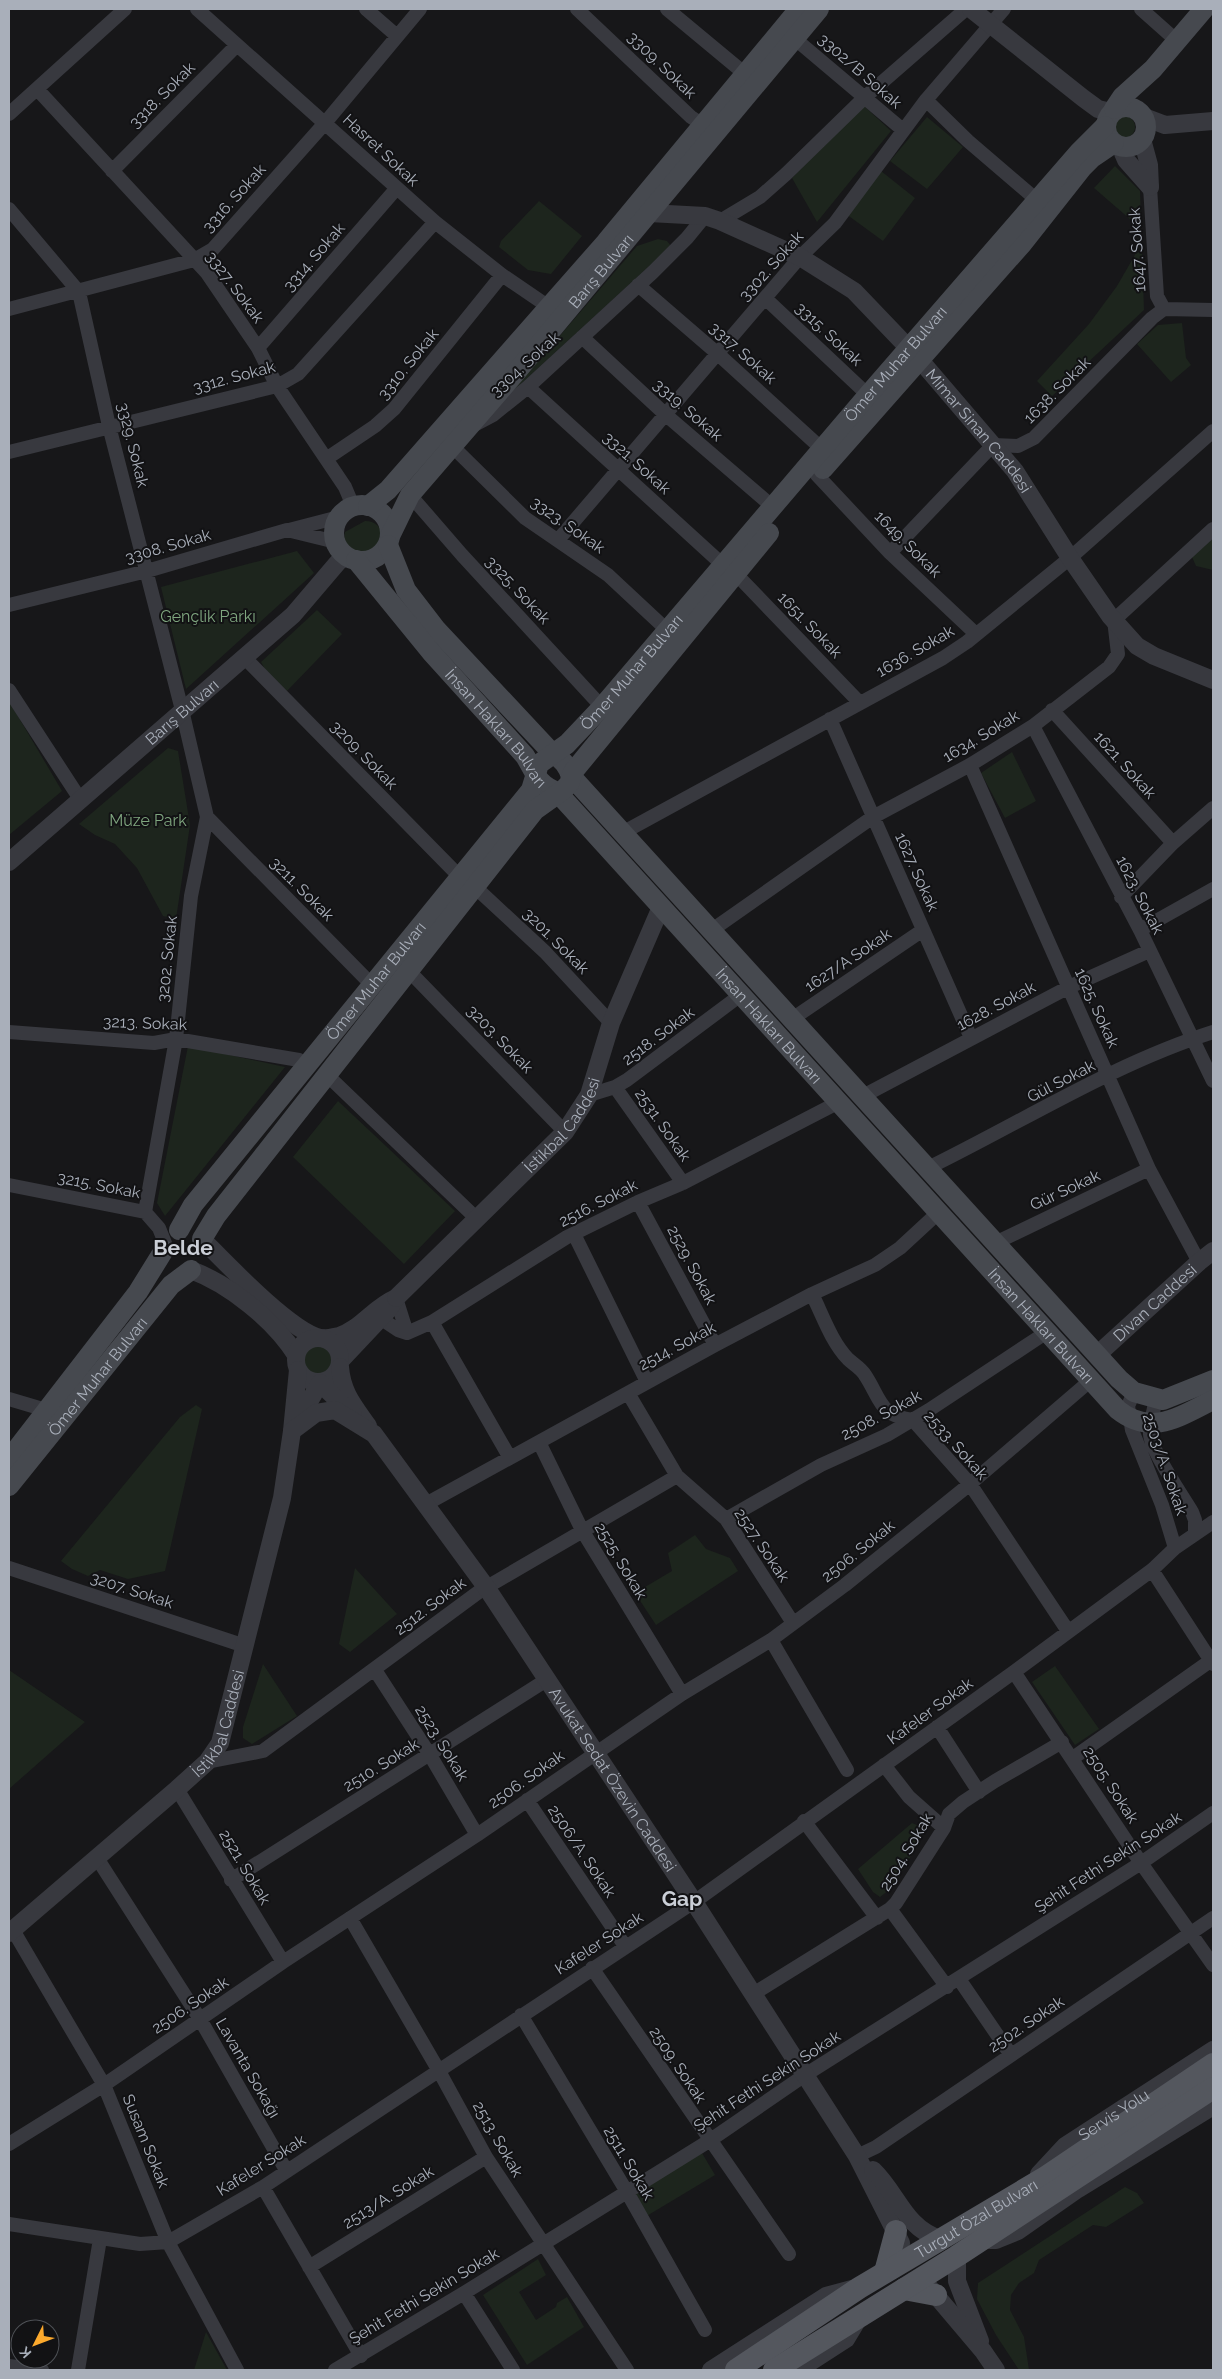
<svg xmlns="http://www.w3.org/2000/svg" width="1222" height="2379" viewBox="0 0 1222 2379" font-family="Raleway,sans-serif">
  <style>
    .green { fill: #1d251d }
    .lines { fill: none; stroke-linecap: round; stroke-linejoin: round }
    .minor { stroke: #38393f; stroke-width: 14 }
    .tertiary { stroke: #38393f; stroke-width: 18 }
    .secondary { stroke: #46494f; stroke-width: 20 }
    .primary { stroke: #54575e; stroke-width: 22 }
    .labels { text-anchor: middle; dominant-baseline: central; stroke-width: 4; stroke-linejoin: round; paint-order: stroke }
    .street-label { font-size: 16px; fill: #a9afba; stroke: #121214 }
    .park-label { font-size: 16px; fill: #7fa67f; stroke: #121214 }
    .district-label { font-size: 21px; font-weight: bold; fill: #caced6; stroke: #121214 }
  </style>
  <rect width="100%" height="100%" fill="#171719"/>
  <path class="green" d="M 863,105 L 891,131 L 817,222 L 792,178 Z
    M1113 127a11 11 0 1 1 22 0a11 11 0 1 1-22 0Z
    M 927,117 L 963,147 L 927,189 L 890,161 Z
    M 1115,166 L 1140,191 L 1144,310 L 1052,396 L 1037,381 L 1089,324 L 1117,286 L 1139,248 L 1138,226 L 1094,188 Z
    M 881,171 L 915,198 L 883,241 L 846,214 Z
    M 539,201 L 582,236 L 551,274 L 528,270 L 499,247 L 501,241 Z
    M 658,239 L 667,241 L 671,246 L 508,396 L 637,246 Z
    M 1182,323 L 1186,358 L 1191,365 L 1171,382 L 1137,344 L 1158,325 Z
    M 365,521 C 388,521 386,550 366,556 L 349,550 L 344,538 L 345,532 Z
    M 1213,538 L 1213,570 L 1196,566 L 1192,557 Z
    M 297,551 L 314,573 L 186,689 L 161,587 Z
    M 317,610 L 342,634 L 287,691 L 266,671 L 261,662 Z
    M 9,701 L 62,791 L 9,835 Z
    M 168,748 L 178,751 L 190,825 L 176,919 L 163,916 L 137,868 L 115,844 L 95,835 L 79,824 Z
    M 1012,752 L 1036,801 L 1005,818 L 981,773 Z
    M 188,1046 L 285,1067 L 165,1216 L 157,1203 Z
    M 338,1101 L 455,1211 L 404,1264 L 293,1157 Z
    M301 1362a16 16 0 1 1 32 0a16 16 0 1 1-32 0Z
    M 196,1405 L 202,1409 L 165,1571 L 128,1579 L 100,1570 L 88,1576 L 72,1569 L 61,1561 L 180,1417 Z
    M 695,1535 L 706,1549 L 730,1558 L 738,1571 L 656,1625 L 635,1593 L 672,1571 L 668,1553 Z
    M 355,1568 L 397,1614 L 350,1652 L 339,1644 Z
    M 263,1664 L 297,1716 L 252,1744 L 243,1738 L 243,1727 Z
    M 1055,1666 L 1099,1729 L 1075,1745 L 1032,1682 Z
    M 9,1670 L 85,1722 L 9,1789 Z
    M 912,1823 L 926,1829 L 894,1886 L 880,1897 L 873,1892 L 858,1869 Z
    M 702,2153 L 715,2175 L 645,2217 L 632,2195 Z
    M 1125,2187 L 1137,2193 L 1144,2203 L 1106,2227 L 1093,2225 L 1039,2260 L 1034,2273 L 1019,2283 L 1011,2295 L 1010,2310 L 1024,2337 L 1029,2370 L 1019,2370 L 996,2335 L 977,2299 L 978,2283 Z
    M 538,2259 L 546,2275 L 519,2292 L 536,2320 L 556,2307 L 557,2303 L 567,2297 L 584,2327 L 527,2365 L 483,2295 Z
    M 206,2332 L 227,2370 L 194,2370 Z"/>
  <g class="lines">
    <path class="minor" d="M 197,9 L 435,222 L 502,275 L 549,307
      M 366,9 L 397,36
      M 577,9 L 691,117 L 703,125
      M 667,9 L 744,73
      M 1141,9 L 1177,41
      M 794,38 L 903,130
      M 37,89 L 207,273 L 258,348 L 277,386 L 345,487 L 353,506
      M 926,100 L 968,141 L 1038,201
      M 9,114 L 125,9
      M 112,171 L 237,45
      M 1150,187 L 1157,296 L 1164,309
      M 9,209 L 79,292 L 109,426 L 182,710 L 207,817 L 191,896 L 176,1039 L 145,1212
      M 720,221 L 760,197 L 786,174 L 864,98 L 966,9
      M 638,285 L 718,354 L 822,449
      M 765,298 L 868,395
      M 9,309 L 194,260 L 213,249 L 325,123 L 420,9
      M 582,337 L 666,415 L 773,507
      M 258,348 L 396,189
      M 528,387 L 723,565
      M 476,424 L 493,415 L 528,387 L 653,272 L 687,238 L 705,216
      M 452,446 L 525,518 L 608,575 L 667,630
      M 9,452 L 277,386 L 298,374 L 435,222
      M 326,459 L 375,426 L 394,409 L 502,275
      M 817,475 L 890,553 L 976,634
      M 410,495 L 462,555 L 602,707
      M 289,530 L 339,517
      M 558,540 L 800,257 L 835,223 L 926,100 L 1004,9
      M 890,553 L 993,445 L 1018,446 L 1034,438 L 1152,318 L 1164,309 L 1213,310
      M 735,573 L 860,703
      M 9,605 L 147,571 L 287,530 L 336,542
      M 244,657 L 460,877
      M 9,690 L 80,799
      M 1052,710 L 1173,843
      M 830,719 L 971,1038
      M 1033,726 L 1140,930 L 1213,1081
      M 970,765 L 1149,1169 L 1199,1262
      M 207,817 L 372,985
      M 624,832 L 943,658 L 967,642 L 1070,558 L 1213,431
      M 475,887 L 545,952 L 611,1023
      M 1121,897 L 1173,843 L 1213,808
      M 712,930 L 873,817 L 970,765 L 1033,726 L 1109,667 L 1118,654 L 1114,620 L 1213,529
      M 1140,930 L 1213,889
      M 410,972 L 565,1132
      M 792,1019 L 923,930
      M 9,1032 L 154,1043 L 176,1039 L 299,1060 L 307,1064
      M 327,1075 L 476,1218
      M 615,1087 L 683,1183
      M 589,1095 L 615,1087 L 627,1080 L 742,994
      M 863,1096 L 1069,987 L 1149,951
      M 928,1168 C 1022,1122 1113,1064 1213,1032
      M 9,1185 L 145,1212 L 159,1228 L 165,1243
      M 638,1202 L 715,1345
      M 574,1234 L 647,1382
      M 995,1243 L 1149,1169
      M 812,1294 C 823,1316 831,1341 848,1359 C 853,1364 861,1368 865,1375 C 881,1399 879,1416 913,1420 L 970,1484 L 1068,1631
      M 396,1298 L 407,1333
      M 380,1318 L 398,1330 L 407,1333 L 432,1322 L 567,1237 L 638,1202 L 683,1183 L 839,1102
      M 432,1322 L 510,1458
      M 1134,1392 L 1128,1406 L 1132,1430 L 1162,1505 L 1175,1548
      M 628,1393 L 677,1476 L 726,1519 L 793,1623
      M 9,1399 L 46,1410
      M 1155,1399 C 1155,1411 1149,1422 1150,1434 C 1151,1451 1182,1495 1192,1512 L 1195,1520 L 1195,1533
      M 539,1442 L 582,1530 L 682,1694
      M 426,1504 L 715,1345 L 812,1294 L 875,1265 L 900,1248 L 939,1212
      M 726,1519 L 821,1465 L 887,1435 L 929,1410 L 1047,1332
      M 9,1568 L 245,1646
      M 1152,1570 L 1213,1664
      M 771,1640 L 847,1770
      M 375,1670 L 430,1755 L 477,1835
      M 1014,1672 L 1141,1863 L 1213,1965
      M 937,1727 L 979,1792
      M 1073,1758 L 1213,1659
      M 207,1762 L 263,1751 L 480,1591 L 677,1476
      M 884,1765 L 909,1797 L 944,1828
      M 177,1789 L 283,1962
      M 527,1800 L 625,1946
      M 804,1821 L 877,1918
      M 97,1858 L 200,2019 L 286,2170
      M 231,1880 L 548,1679
      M 890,1909 L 947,1987
      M 350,1918 L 439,2071 L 486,2157 L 627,2370
      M 13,1930 L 104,2085 L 168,2242 L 237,2370
      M 592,1968 L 789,2254
      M 959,1979 L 1011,2055
      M 753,1994 L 890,1909 L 896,1903 L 944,1828 L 949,1814 L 963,1802 L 995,1781 L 1062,1742
      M 521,2015 L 627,2192 L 705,2330
      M 9,2144 L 104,2085 L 283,1962 L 477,1835 L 682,1694 L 771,1640 L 845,1585 L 970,1484 L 1091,1380
      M 857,2156 L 876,2147 L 1213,1918
      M 263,2187 L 361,2356
      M 9,2224 L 140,2244 L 168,2242 L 263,2187 L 694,1902 L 1014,1672 L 1152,1570 L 1175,1548 L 1213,1522
      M 309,2267 L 486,2157
      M 464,2293 L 513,2370
      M 9,2366 L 42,2370
      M 78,2370 L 100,2239
      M 335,2370 L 464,2293 L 709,2141 L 805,2075 L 1141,1863 L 1213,1813"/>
    <g class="tertiary">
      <path d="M 971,9 L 1083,98 L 1098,109 L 1111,112"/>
      <path d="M 1144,117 L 1165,125 L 1213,121"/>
      <path d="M 1142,139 L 1149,165 L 1150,187"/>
      <path d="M 1120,146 L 1126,160 L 1150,187"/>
      <path id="s1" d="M 649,213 L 705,216 L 720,221 L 800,257 L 854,291 L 920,360 L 1015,471 L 1070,558 L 1110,616 L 1137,646 L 1154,656 L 1213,680"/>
      <path id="s2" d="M 9,862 L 293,615 L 339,561 L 347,556"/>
      <path d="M 202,1239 C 226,1263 289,1330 320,1338 C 325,1339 334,1337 339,1336 C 361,1329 374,1307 396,1298 L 389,1309 L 341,1360"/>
      <path d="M 191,1270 C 229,1284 274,1320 296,1355"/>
      <path id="s3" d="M 396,1298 L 565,1132 L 589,1095 L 611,1023 L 661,907"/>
      <circle cx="318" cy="1360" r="22"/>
      <path id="s4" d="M 1097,1355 L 1199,1262 L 1213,1251"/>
      <path d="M 340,1367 C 342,1393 354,1406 368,1426"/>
      <path d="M 298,1370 L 292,1431 L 320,1383 L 353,1415"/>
      <path id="s5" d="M 9,1933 L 177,1789 L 207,1762 L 220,1743 L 282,1498 L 292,1431 L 316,1413 L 335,1410 L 374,1434 L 486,1587 L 694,1902 L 857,2156 L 901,2243"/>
      <path d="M 873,2170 C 898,2194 904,2227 940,2239"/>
      <path id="s6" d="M 1039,2174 L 1065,2146 L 1213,2050"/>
      <path d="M 990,2240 L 996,2240 L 1018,2231 L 1078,2189 L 1213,2106"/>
      <path d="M 957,2256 L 957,2281 L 980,2341"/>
      <path d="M 928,2286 L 983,2351 L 996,2370"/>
      <path d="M 711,2370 L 826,2296 L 852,2289"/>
      <path d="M 798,2370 L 846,2339 L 858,2319"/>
    </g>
    <g class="secondary">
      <circle cx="1126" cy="127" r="20"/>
      <path d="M 1114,109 L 1122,97 L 1153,69 L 1204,9"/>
      <path d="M 823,469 L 1022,244 L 1082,168 L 1092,158 L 1114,143"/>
      <circle cx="362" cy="533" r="28"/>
      <path d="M 368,506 L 388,490 L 606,242 L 799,9"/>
      <path id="s7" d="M 390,536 L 410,495 L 518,370 L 819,9"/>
      <path d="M 388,545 L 406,590 L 436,629 L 553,754 C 563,760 567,765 571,776 L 1119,1379 L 1134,1392 L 1163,1400 L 1213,1380"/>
      <path id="s8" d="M 356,560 L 431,652 L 525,756 C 536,774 537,784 557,792 L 1118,1410 C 1152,1437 1180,1416 1213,1400"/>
      <path id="s9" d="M 179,1230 L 193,1205 L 531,790 L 539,764 L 567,744 L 602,707 L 868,395 L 1079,152 L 1105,126"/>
      <path d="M 202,1239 L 216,1216 L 535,810 L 563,790 L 569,784 L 573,772 L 769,533"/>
      <path d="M 9,1459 L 138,1292 L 164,1250"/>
      <path id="s10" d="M 9,1486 L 171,1285 L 191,1270"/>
    </g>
    <g class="primary">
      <path d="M 885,2272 L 896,2231"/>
      <path d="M 904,2289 L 936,2295"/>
      <path id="s11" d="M 736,2370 L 859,2288 L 1044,2178 L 1213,2064"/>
      <path d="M 774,2370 L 957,2256 L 1213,2088"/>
    </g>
  </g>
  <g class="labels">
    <g class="street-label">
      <text transform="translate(662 65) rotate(44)">3309. Sokak</text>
      <text transform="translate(860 71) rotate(41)">3302/B Sokak</text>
      <text transform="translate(162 95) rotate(-45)">3318. Sokak</text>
      <text transform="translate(381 150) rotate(43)">Hasret Sokak</text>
      <text transform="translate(234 198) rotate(-48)">3316. Sokak</text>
      <text transform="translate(1137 250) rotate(-94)">1647. Sokak</text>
      <text transform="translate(314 257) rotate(-49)">3314. Sokak</text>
      <text transform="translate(771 266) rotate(-48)">3302. Sokak</text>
      <text stroke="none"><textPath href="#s7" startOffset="340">Barış Bulvarı</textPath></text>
      <text transform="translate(235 287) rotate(53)">3327. Sokak</text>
      <text transform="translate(829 334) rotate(43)">3315. Sokak</text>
      <text transform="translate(743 353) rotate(42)">3317. Sokak</text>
      <text transform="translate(408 364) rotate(-51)">3310. Sokak</text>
      <text transform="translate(525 364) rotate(-42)">3304. Sokak</text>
      <text stroke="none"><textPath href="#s9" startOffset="1128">Ömer Muhar Bulvarı</textPath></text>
      <text transform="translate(234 377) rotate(-15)">3312. Sokak</text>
      <text transform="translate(1057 390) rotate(-45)">1638. Sokak</text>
      <text transform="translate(688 410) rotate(41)">3319. Sokak</text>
      <text stroke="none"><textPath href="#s1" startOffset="411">Mimar Sinan Caddesi</textPath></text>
      <text transform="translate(133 445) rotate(76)">3329. Sokak</text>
      <text transform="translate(637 463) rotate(42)">3321. Sokak</text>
      <text transform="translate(568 525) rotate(35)">3323. Sokak</text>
      <text transform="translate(908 544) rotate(45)">1649. Sokak</text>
      <text transform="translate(168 546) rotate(-16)">3308. Sokak</text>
      <text transform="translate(518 590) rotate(47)">3325. Sokak</text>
      <text transform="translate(810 625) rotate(46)">1651. Sokak</text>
      <text transform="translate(915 651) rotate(-30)">1636. Sokak</text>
      <text stroke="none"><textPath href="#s9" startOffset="722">Ömer Muhar Bulvarı</textPath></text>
      <text stroke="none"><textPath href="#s2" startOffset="229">Barış Bulvarı</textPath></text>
      <text stroke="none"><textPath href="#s8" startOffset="219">İnsan Hakları Bulvarı</textPath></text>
      <text transform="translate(981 736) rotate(-31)">1634. Sokak</text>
      <text transform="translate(364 755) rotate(46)">3209. Sokak</text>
      <text transform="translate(1125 765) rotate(48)">1621. Sokak</text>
      <text transform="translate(917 872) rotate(66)">1627. Sokak</text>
      <text transform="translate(302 889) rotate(45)">3211. Sokak</text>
      <text transform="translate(1140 895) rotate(63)">1623. Sokak</text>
      <text transform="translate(556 941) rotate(45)">3201. Sokak</text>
      <text transform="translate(167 959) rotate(-84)">3202. Sokak</text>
      <text transform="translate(848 960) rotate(-34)">1627/A Sokak</text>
      <text stroke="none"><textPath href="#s9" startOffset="318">Ömer Muhar Bulvarı</textPath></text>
      <text transform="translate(996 1006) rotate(-28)">1628. Sokak</text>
      <text transform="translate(1097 1008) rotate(66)">1625. Sokak</text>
      <text transform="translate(145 1023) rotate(2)">3213. Sokak</text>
      <text stroke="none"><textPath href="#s8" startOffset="624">İnsan Hakları Bulvarı</textPath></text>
      <text transform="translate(658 1036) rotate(-37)">2518. Sokak</text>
      <text transform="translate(500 1039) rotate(46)">3203. Sokak</text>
      <text transform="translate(1061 1081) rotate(-27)">Gül Sokak</text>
      <text stroke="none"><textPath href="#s3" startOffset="241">İstikbal Caddesi</textPath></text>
      <text transform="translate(663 1125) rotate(55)">2531. Sokak</text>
      <text transform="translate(99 1185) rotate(11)">3215. Sokak</text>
      <text transform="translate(1065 1190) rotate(-25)">Gür Sokak</text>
      <text transform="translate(598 1203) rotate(-27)">2516. Sokak</text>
      <text transform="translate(692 1265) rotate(62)">2529. Sokak</text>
      <text stroke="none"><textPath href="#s4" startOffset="78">Divan Caddesi</textPath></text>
      <text stroke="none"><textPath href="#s8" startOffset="1029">İnsan Hakları Bulvarı</textPath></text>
      <text transform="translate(677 1346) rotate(-28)">2514. Sokak</text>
      <text stroke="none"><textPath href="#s10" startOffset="141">Ömer Muhar Bulvarı</textPath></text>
      <text transform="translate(881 1415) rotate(-28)">2508. Sokak</text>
      <text transform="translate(956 1445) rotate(48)">2533. Sokak</text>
      <text transform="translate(1165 1464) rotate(71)">2503/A. Sokak</text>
      <text transform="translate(762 1545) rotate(56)">2527. Sokak</text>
      <text transform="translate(858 1551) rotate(-39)">2506. Sokak</text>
      <text transform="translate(621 1561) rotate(59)">2525. Sokak</text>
      <text transform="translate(132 1590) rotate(18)">3207. Sokak</text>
      <text transform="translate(430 1606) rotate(-37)">2512. Sokak</text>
      <text transform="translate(930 1711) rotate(-36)">Kafeler Sokak</text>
      <text stroke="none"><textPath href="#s5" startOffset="302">İstikbal Caddesi</textPath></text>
      <text transform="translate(442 1743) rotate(58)">2523. Sokak</text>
      <text transform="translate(381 1765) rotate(-32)">2510. Sokak</text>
      <text transform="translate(526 1779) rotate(-35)">2506. Sokak</text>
      <text stroke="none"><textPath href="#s5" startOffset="1120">Avukat Sedat Özevin Caddesi</textPath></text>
      <text transform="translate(1111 1785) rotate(57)">2505. Sokak</text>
      <text transform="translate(582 1851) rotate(56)">2506/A. Sokak</text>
      <text transform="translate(906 1852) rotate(-59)">2504. Sokak</text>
      <text transform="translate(1108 1862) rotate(-33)">Şehit Fethi Sekin Sokak</text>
      <text transform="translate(245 1867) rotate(59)">2521. Sokak</text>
      <text transform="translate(599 1943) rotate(-33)">Kafeler Sokak</text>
      <text transform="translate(190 2005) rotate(-34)">2506. Sokak</text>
      <text transform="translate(1026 2024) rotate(-34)">2502. Sokak</text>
      <text transform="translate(678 2065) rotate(56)">2509. Sokak</text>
      <text transform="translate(248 2068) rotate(60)">Lavanta Sokağı</text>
      <text transform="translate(767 2081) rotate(-33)">Şehit Fethi Sekin Sokak</text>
      <text stroke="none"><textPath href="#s6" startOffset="96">Servis Yolu</textPath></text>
      <text transform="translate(498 2139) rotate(60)">2513. Sokak</text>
      <text transform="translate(146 2141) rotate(68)">Susam Sokak</text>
      <text transform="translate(629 2163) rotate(59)">2511. Sokak</text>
      <text transform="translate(261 2165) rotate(-32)">Kafeler Sokak</text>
      <text transform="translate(388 2197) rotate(-32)">2513/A. Sokak</text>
      <text stroke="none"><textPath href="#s11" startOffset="284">Turgut Özal Bulvarı</textPath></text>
      <text transform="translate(424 2296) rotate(-31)">Şehit Fethi Sekin Sokak</text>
    </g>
    <g class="park-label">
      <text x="208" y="616">Gençlik Parkı</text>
      <text x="148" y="820">Müze Park</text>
    </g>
    <g class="district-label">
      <text x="183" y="1247">Belde</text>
      <text x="682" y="1898">Gap</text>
    </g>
  </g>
  <rect width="1222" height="2379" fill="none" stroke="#a9afba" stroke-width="20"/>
  <g transform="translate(35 2344) rotate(228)"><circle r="24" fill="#121214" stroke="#4e5156"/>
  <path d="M0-4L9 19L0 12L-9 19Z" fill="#fca92d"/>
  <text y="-8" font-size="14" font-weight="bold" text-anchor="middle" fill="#a9afba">K</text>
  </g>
</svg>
